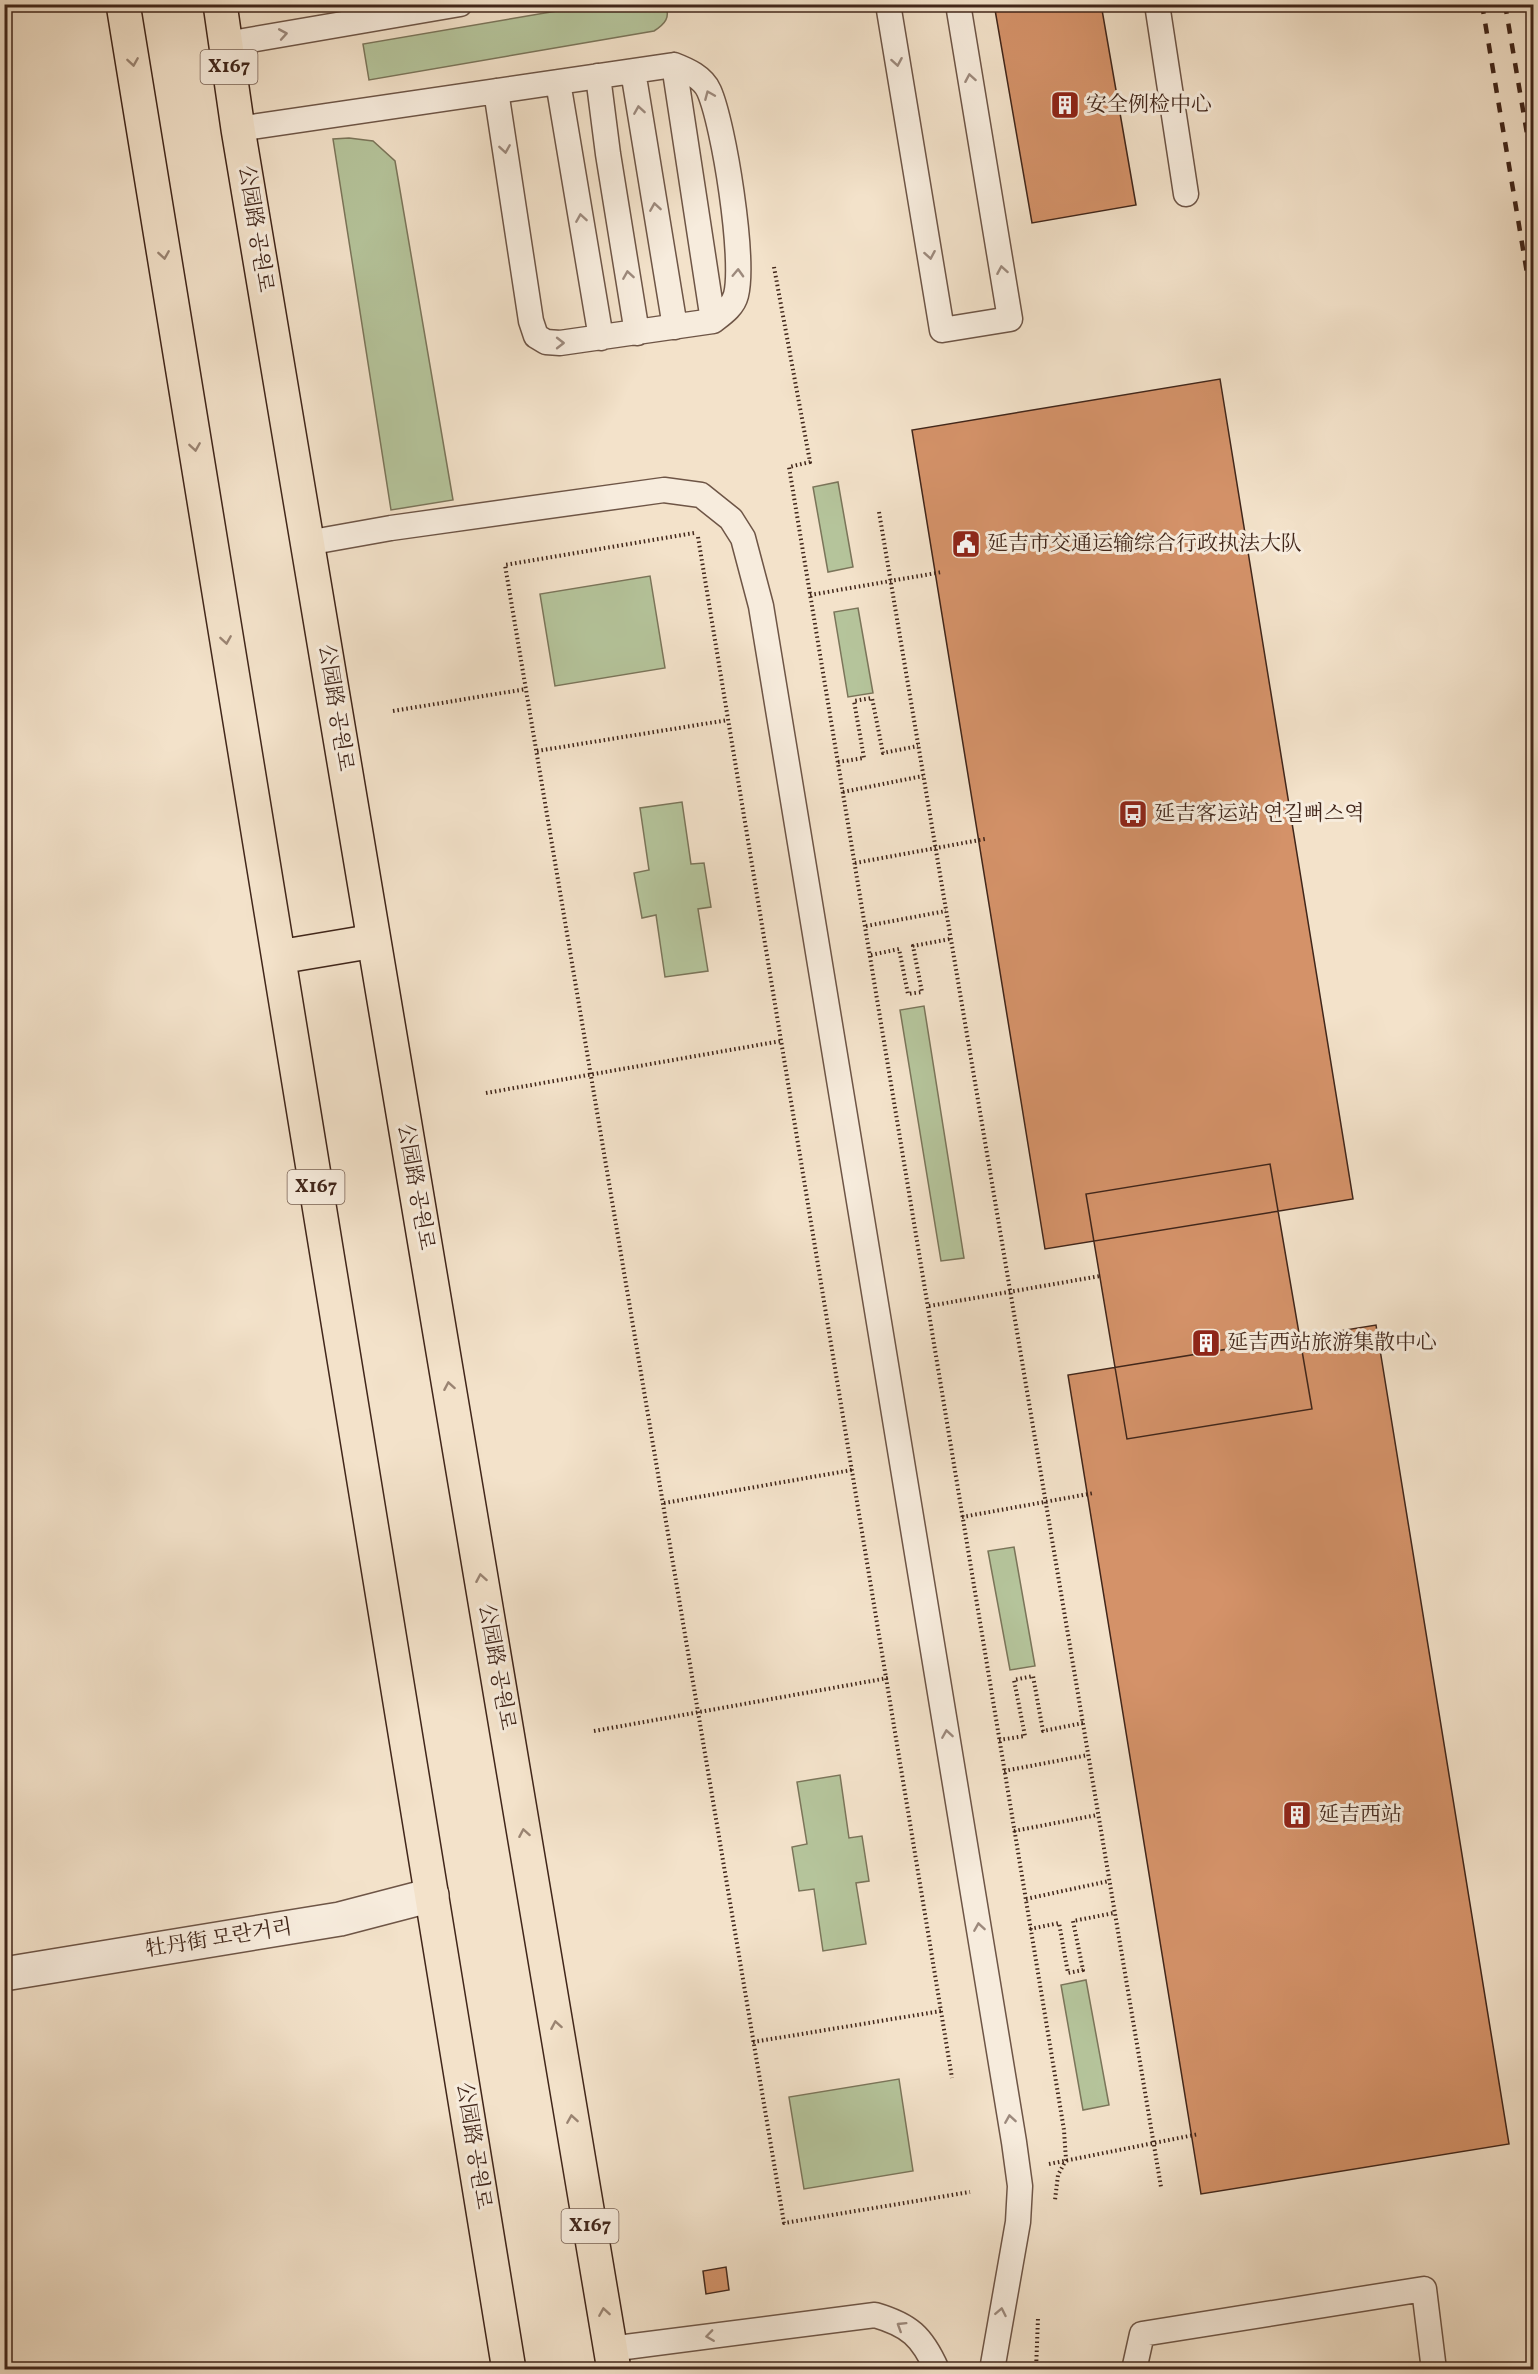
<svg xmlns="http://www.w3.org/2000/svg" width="1538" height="2374" viewBox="0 0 1538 2374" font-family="Vollkorn,'Noto Serif SC','Noto Serif KR',serif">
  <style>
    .green { fill: #b5c49b; stroke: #7b755a; stroke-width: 1.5 }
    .building { fill: #d49269; stroke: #41261a; stroke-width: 1.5 }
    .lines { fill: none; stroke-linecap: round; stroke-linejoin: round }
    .service-casing { stroke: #6e5546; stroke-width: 27 }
    .minor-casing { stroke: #6e5546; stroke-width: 36 }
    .primary-casing { stroke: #41261a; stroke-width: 36 }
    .path { stroke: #41261a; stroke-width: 4; stroke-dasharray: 1.5 3; stroke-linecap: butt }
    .service { stroke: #f7ecdd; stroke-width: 24 }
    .minor { stroke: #f7ecdd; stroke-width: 33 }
    .primary { stroke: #f3e2ca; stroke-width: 33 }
    .rail { stroke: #41261a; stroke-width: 4.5; stroke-dasharray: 10 10; stroke-linecap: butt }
    .oneway { stroke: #9c897c }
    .oneway2 { stroke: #9a8472 }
    .labels { text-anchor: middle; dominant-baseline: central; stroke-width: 6; stroke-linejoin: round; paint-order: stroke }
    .shield { fill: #f7ecdd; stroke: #786154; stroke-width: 1.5 }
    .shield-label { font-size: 20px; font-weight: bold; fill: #41261a }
    .poi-label { font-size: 21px; fill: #41261a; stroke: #f7ecdd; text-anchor: start }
    .street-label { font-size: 21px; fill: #41261a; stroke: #f7ecdd }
  </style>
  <rect width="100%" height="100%" fill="#f3e2ca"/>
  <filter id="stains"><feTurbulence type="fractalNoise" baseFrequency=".00333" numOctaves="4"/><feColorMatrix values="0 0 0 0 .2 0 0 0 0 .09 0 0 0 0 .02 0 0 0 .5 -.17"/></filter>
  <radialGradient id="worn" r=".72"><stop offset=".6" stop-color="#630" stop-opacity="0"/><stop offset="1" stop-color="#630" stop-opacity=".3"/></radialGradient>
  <path class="green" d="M 598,4 L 665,5 C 671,17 665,24 654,31 L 369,80 L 363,44 Z
    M 349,138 L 373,141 L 395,161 L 453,500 L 391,510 L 333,139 Z
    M 838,482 L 853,567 L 828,572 L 813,487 Z
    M 650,576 L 665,668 L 555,686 L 540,594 Z
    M 858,608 L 873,693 L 848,697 L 834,612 Z
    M 682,802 L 691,864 L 704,863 L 711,907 L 698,909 L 708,971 L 665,977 L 656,915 L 642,918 L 634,873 L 649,870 L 640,808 Z
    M 924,1006 L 964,1258 L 941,1261 L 900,1010 Z
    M 1014,1547 L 1035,1666 L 1010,1670 L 988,1551 Z
    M 840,1775 L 849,1838 L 862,1836 L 869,1881 L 856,1883 L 866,1944 L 823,1951 L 814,1889 L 799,1891 L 792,1847 L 807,1844 L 797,1782 Z
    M 1086,1980 L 1109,2105 L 1083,2110 L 1061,1985 Z
    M 899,2079 L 913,2171 L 804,2189 L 789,2097 Z"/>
  <path class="building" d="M 994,4 L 1101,4 L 1136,205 L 1032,223 Z
    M 1220,379 L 1353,1199 L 1045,1249 L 912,430 Z
    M 1270,1164 L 1312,1409 L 1127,1439 L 1086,1194 Z
    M 1376,1325 L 1509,2144 L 1201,2194 L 1068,1375 Z
    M 726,2267 L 729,2290 L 706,2294 L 703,2271 Z"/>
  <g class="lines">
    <g class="service-casing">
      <path id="service" d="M 888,4 L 942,330 L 1010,319 L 958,4
        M 1157,4 L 1186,194
        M 226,44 L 460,4
        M 674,65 L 713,321
        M 633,71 L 675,327
        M 598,76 L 608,154 L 637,333
        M 558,82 L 601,338
        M 238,129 L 674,65 C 687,70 703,77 709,91 C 724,125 745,259 736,295 C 733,307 722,314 713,321 L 560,343 L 546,342 L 536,336 L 531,321 L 496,91
        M 307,543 L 391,528 L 664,490 L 701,495 L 731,519 L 743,538 L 761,606 L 1014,2142 L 1020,2186 L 1018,2222 L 992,2370
        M 610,2349 L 875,2315 C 909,2325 922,2336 937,2370
        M 1134,2370 L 1142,2334 L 1424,2289 L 1434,2370"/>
    </g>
    <g class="minor-casing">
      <path id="minor" d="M 4,1974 L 340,1919 L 432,1895"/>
    </g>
    <g class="primary-casing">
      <path id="primary" d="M 123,4 L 509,2370
        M 220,4 L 238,129 L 337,720 L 614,2370
        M 279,957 L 374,941"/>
    </g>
    <path class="path" d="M 774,267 L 810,462 L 789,467 L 1064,2130 L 1066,2160 L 1058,2175 L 1055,2200
      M 879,512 L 1161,2187
      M 694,533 L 505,565 L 784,2223 L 970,2192
      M 698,537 L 952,2078
      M 810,595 L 942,572
      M 393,711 L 526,689
      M 537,751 L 728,720
      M 838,762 L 864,758 L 854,701 L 872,698 L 883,753 L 918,746
      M 843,792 L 923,776
      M 855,863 L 985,839
      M 866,926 L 946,911
      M 871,955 L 899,949 L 908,994 L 922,992 L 913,946 L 950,939
      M 486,1093 L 781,1041
      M 929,1306 L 1100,1276
      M 664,1503 L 852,1470
      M 962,1517 L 1094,1493
      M 594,1731 L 888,1678
      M 999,1740 L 1025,1736 L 1014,1680 L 1033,1676 L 1043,1731 L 1083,1723
      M 1004,1771 L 1088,1755
      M 1014,1831 L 1097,1815
      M 1026,1899 L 1109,1881
      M 1030,1929 L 1059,1923 L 1068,1973 L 1083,1970 L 1073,1921 L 1114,1913
      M 753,2042 L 941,2011
      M 1049,2164 L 1199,2134
      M 1036,2370 L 1038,2318"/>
    <use href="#service" class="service"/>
    <use href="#minor" class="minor"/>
    <use href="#primary" class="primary"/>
    <path class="rail" d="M 1482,4 L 1534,315
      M 1505,4 L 1534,175"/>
  </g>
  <defs><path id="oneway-chevron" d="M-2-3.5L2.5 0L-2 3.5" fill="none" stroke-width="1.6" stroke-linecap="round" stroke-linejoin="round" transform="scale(1.5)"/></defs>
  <g class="oneway">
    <use href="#oneway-chevron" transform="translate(283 34) rotate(-10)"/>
    <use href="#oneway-chevron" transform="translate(897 62) rotate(80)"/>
    <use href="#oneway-chevron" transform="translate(970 78) rotate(-100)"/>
    <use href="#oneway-chevron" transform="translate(709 95) rotate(-113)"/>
    <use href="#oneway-chevron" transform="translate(639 110) rotate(-99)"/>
    <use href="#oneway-chevron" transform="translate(505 149) rotate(81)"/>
    <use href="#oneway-chevron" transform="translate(655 207) rotate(-99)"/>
    <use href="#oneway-chevron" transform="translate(581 218) rotate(-99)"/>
    <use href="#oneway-chevron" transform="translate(930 255) rotate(80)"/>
    <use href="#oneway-chevron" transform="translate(1002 270) rotate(-100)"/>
    <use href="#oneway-chevron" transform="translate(738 273) rotate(-88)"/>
    <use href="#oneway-chevron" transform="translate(628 275) rotate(-99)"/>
    <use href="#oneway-chevron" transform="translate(560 343)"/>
    <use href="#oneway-chevron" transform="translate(947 1734) rotate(-99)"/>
    <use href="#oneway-chevron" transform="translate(979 1927) rotate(-99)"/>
    <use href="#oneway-chevron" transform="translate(1010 2119) rotate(-99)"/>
    <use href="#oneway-chevron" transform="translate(1001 2312) rotate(-79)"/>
    <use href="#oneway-chevron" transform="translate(901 2326) rotate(-148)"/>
    <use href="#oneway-chevron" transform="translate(710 2336) rotate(172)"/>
  </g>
  <g class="oneway2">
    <use href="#oneway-chevron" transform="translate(133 62) rotate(81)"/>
    <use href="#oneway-chevron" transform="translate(164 255) rotate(81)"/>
    <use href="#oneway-chevron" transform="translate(195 447) rotate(81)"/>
    <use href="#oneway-chevron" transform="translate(226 640) rotate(81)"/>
    <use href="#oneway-chevron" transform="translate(449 1386) rotate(-100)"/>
    <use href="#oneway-chevron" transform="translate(481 1578) rotate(-100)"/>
    <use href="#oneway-chevron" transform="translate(524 1833) rotate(-100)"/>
    <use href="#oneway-chevron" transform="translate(556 2025) rotate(-100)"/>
    <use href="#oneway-chevron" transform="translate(572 2119) rotate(-99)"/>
    <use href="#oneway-chevron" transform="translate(604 2312) rotate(-99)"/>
  </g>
  <defs>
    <g id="building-square" transform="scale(1.5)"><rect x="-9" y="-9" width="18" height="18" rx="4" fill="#8f2418" stroke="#f7ecdd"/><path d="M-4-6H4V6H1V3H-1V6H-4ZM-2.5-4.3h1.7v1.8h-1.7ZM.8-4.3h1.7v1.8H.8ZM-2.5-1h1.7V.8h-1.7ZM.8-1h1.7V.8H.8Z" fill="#fff"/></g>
    <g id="civic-square" transform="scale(1.5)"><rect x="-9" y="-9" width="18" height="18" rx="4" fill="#8f2418" stroke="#f7ecdd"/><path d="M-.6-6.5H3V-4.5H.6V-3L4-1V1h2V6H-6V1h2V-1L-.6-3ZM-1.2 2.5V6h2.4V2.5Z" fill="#fff"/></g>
    <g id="bus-square" transform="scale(1.5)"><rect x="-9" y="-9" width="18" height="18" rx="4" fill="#8f2418" stroke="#f7ecdd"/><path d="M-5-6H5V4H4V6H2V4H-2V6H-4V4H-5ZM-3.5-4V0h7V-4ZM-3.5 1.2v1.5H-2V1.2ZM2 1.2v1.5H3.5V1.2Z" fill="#fff"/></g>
  </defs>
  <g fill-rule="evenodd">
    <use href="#building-square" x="1065" y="105"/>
    <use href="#civic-square" x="966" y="544"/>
    <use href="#bus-square" x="1133" y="814"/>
    <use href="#building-square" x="1206" y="1343"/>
    <use href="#building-square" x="1297" y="1815"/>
  </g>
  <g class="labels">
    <g class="shield">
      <rect x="200.5" y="50" width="57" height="34" rx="4.5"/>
      <rect x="287.5" y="1170" width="57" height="34" rx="4.5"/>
      <rect x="561.5" y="2209" width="57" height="34" rx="4.5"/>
    </g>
    <g class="shield-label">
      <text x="229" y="67">X167</text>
      <text x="316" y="1187">X167</text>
      <text x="590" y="2226">X167</text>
    </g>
    <g class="poi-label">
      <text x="1086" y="105">安全例检中心</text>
      <text x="987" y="544">延吉市交通运输综合行政执法大队</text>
      <text x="1154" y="814">延吉客运站 연길뻐스역</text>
      <text x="1227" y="1343">延吉西站旅游集散中心</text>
      <text x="1318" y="1815">延吉西站</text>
    </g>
    <g class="street-label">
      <text transform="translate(255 229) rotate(81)">公园路 공원로</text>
      <text transform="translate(335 708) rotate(81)">公园路 공원로</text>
      <text transform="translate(415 1187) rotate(80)">公园路 공원로</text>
      <text transform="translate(496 1667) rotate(80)">公园路 공원로</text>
      <text transform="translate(219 1939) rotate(-9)">牡丹街 모란거리</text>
      <text transform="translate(473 2146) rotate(81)">公园路 공원로</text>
    </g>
  </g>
  <rect width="1538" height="2374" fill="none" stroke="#f3e2ca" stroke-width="24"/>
  <rect x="6" y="6" width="1526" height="2362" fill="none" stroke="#41261a" stroke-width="3"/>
  <rect x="12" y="12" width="1514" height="2350" fill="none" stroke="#41261a" stroke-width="1.5"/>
  <rect width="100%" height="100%" filter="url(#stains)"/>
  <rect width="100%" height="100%" fill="url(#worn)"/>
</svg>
